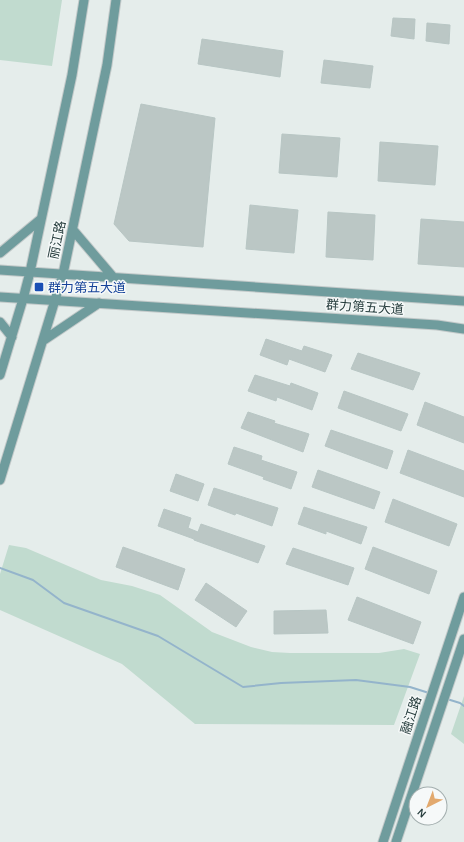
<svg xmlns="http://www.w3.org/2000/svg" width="464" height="842" viewBox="0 0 464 842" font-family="Karla,'Noto Sans SC',sans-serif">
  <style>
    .green { fill: #c1dbcf }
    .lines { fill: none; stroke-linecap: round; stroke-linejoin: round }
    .stream { stroke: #94b4cb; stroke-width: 2 }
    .building { fill: #bbc7c5; stroke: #b8c6c4 }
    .major-casing { stroke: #c2c9c9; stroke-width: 11 }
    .major { stroke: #6f9c9d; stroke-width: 9 }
    .transit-dot { fill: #1a4fb4; stroke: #f6f9f9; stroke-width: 1.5 }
    .labels { text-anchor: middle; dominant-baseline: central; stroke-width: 3; stroke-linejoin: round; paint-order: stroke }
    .street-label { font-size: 13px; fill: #263d3d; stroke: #f6f9f9 }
    .transit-label { font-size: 13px; fill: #164399; stroke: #f6f9f9; text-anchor: start }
  </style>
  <rect width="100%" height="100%" fill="#e5edeb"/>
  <path class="green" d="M 0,0 L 62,0 L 52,66 L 0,60 Z
    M 9,545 L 26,548 L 101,580 L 132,586 L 160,595 L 212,632 L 251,647 L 272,652 L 290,653 L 379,653 L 404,649 L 420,654 L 394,725 L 195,724 L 122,664 L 0,610 L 0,574 Z
    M 464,696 L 464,744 L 451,734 Z"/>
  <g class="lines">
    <path class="stream" d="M 0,568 L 33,580 L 64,603 L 158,636 L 243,687 L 281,683 L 356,680 L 410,687 L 429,693
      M 447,699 L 460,703 L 464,706"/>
  </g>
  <path class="building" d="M 393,18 L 415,19 L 414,39 L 391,36 Z
    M 427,23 L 450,25 L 449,44 L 426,41 Z
    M 202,39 L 283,51 L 280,77 L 198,64 Z
    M 324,60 L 373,66 L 370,88 L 321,83 Z
    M 141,104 L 215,118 L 203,247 L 129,241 L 114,224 Z
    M 282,134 L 340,138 L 337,177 L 279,173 Z
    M 380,142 L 438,146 L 435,185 L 378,181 Z
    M 250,205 L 298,210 L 294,253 L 246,249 Z
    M 328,212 L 375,215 L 373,260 L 326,257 Z
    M 421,219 L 464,222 L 464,267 L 418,264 Z
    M 266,339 L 302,351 L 304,346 L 332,355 L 325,372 L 289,359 L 287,365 L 260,355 Z
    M 358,353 L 420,373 L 413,390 L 351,369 Z
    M 255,375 L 290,386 L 291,383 L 318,393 L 312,410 L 277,397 L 276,401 L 248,391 Z
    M 344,391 L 408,414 L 401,431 L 338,408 Z
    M 425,402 L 464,417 L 464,443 L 417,425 Z
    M 248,412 L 275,421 L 274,423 L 309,434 L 303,452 L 241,428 Z
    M 331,430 L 393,451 L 387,469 L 325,446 Z
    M 234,447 L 262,456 L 261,460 L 297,472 L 291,489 L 263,479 L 264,477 L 228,464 Z
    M 408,450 L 464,471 L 464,497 L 400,473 Z
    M 318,470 L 380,492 L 374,509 L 312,487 Z
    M 176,474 L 204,484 L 198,501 L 170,491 Z
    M 214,488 L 278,508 L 272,526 L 236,513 L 235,515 L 208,505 Z
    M 393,499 L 457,524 L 449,546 L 385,522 Z
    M 304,507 L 367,527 L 361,544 L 326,531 L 326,534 L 298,524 Z
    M 164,509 L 191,518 L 188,528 L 198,532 L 201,524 L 265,546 L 258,563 L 194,540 L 194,539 L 158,526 Z
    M 123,547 L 185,569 L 178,590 L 116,567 Z
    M 373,547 L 437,571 L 429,594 L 365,569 Z
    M 293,548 L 354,568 L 348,585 L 286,564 Z
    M 206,583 L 247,611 L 236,627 L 195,600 Z
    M 357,597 L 421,622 L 413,644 L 348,620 Z
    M 326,610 L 328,633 L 274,634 L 274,611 Z"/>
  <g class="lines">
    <g class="major-casing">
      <path id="major" d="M 73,230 L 113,277
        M 0,253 L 41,219
        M 0,270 L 464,301
        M 0,297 L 437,325 L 464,329
        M 0,322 L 12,337
        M 44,340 L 99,303
        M 0,375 L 23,299 L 30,272 L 72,75 L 84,0
        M 0,480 L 63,274 L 107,65 L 116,0
        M 383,842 L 464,597
        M 396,842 L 464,639"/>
    </g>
    <use href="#major" class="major"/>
  </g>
  <rect class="transit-dot" x="34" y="282" width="10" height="10" rx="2"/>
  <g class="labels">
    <g class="street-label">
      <text transform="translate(57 240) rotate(-78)">丽江路</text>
      <text transform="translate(365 307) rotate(4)">群力第五大道</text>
      <text transform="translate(411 715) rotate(-72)">融江路</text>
    </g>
    <g class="transit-label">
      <text x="48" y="287">群力第五大道</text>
    </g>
  </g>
  <g transform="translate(428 806) rotate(222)"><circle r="19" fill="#f6f9f9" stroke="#a3aeae"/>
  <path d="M0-3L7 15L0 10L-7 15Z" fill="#e2a96e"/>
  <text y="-6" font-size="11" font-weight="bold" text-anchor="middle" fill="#263d3d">N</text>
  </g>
</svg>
